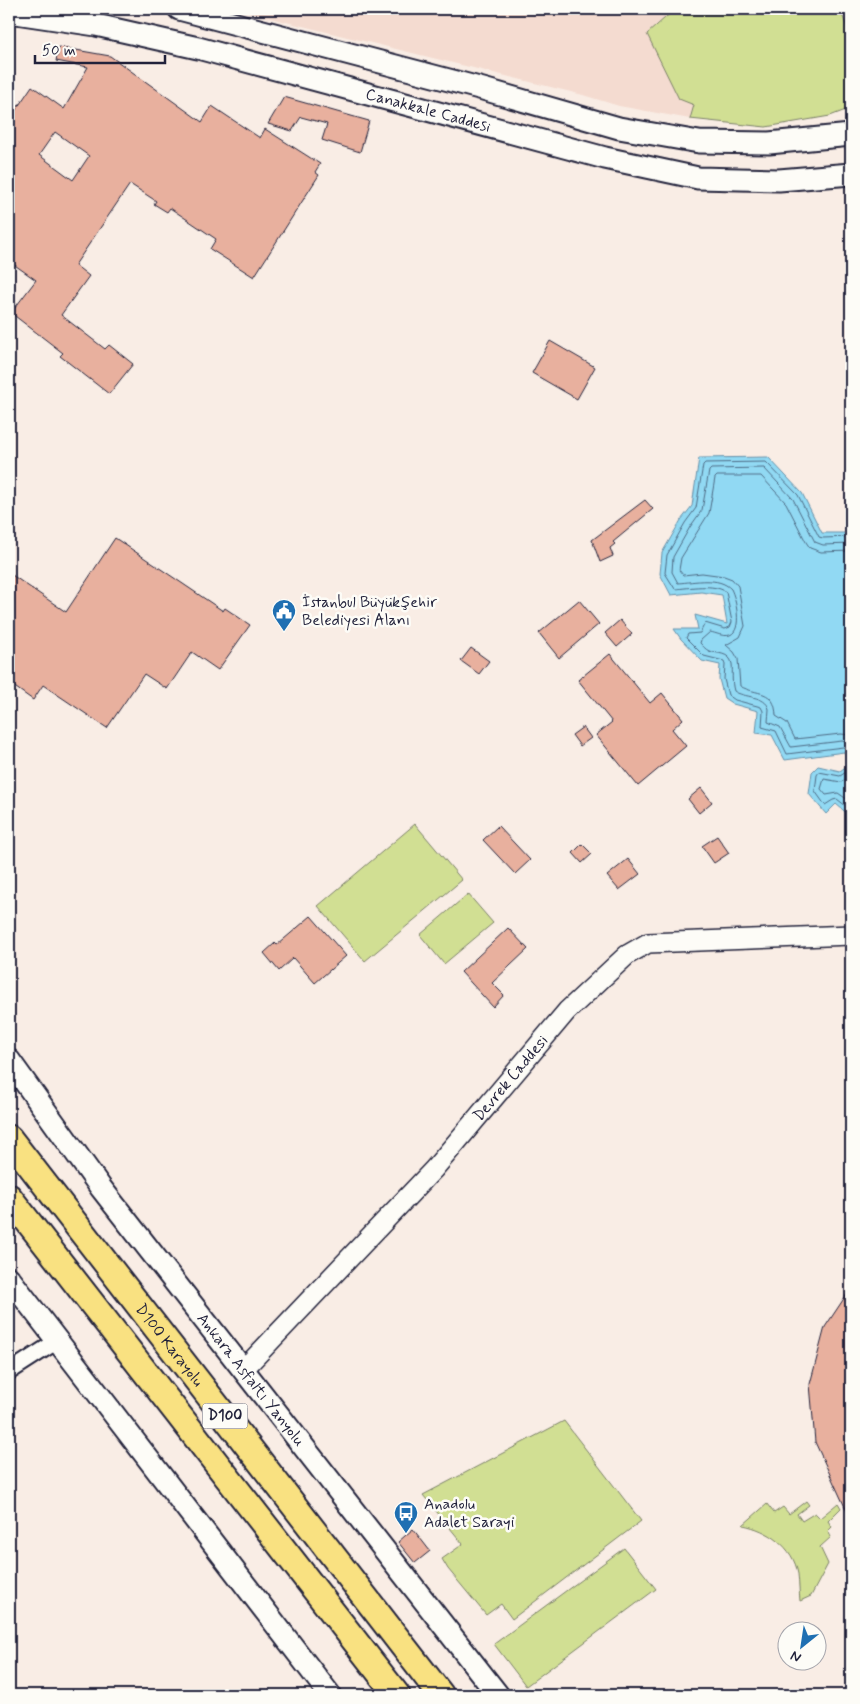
<svg xmlns="http://www.w3.org/2000/svg" width="860" height="1704" viewBox="0 0 860 1704" font-family="Mynerve,sans-serif">
  <style>
    .built { fill: #f4dbd0 }
    .green { fill: #d1df93; stroke: #7a8067 }
    .water { fill: #91d9f3; stroke: #6590a9 }
    .lines { fill: none; stroke-linecap: round; stroke-linejoin: round }
    .shore { stroke: #4e6b85; stroke-width: 1 }
    .building { fill: #e8b09e; stroke: #22223b; fill-rule: evenodd }
    .minor-casing { stroke: #22223b; stroke-width: 19 }
    .tertiary-casing { stroke: #22223b; stroke-width: 22 }
    .secondary-casing { stroke: #22223b; stroke-width: 25 }
    .trunk-casing { stroke: #22223b; stroke-width: 29 }
    .minor { stroke: #fdfcf7; stroke-width: 15 }
    .tertiary { stroke: #fdfcf7; stroke-width: 19 }
    .secondary { stroke: #fdfcf7; stroke-width: 21 }
    .trunk { stroke: #f9e181; stroke-width: 25 }
    .labels { text-anchor: middle; dominant-baseline: central; stroke-width: 5; stroke-linejoin: round; paint-order: stroke }
    .shield { fill: #fdfcf7; stroke: #646373; stroke-width: 1 }
    .shield-label { font-size: 15px; font-weight: bold; fill: #22223b }
    .street-label { font-size: 16px; fill: #22223b; stroke: #fdfcf7 }
    .poi-label { font-size: 16px; fill: #22223b; stroke: #fdfcf7; text-anchor: start }
  </style>
  <rect width="100%" height="100%" fill="#f9ede5"/>
  <filter id="ink" filterUnits="userSpaceOnUse"><feTurbulence type="fractalNoise" baseFrequency=".02" numOctaves="2"/><feDisplacementMap in="SourceGraphic" scale="10" xChannelSelector="R" yChannelSelector="G"/><feConvolveMatrix kernelMatrix="1 2 1 2 8 2 1 2 1" color-interpolation-filters="sRGB"/></filter>
  <g filter="url(#ink)">
    <path class="built" d="M 239,9 L 675,9 L 647,34 L 694,105 L 690,119 L 619,106 L 583,95 L 270,18 Z"/>
    <path class="green" d="M 675,9 L 840,9 L 851,38 L 851,108 L 830,116 L 766,127 L 690,119 L 694,105 L 679,99 L 647,34 Z
      M 415,824 L 462,880 L 365,961 L 318,906 Z
      M 468,894 L 493,923 L 444,964 L 420,935 Z
      M 564,1421 L 641,1521 L 512,1619 L 501,1604 L 486,1615 L 448,1569 L 442,1559 L 463,1544 L 423,1495 Z
      M 806,1501 L 809,1505 L 797,1514 L 802,1521 L 815,1513 L 820,1518 L 838,1503 L 841,1508 L 828,1521 L 832,1527 L 828,1531 L 831,1537 L 820,1547 L 828,1564 L 811,1596 L 800,1601 C 799,1592 799,1582 798,1574 C 793,1546 768,1530 743,1525 L 767,1504 L 774,1513 L 783,1507 L 789,1514 Z
      M 624,1548 L 656,1589 L 526,1686 L 494,1644 Z"/>
    <path class="water" d="M 768,457 L 802,493 L 822,533 L 851,533 L 851,762 L 844,752 L 785,760 L 772,735 L 756,733 L 758,711 L 733,704 L 724,698 L 719,679 L 720,665 L 702,661 L 681,639 L 674,629 L 698,629 L 695,615 L 727,624 L 722,595 L 701,592 L 671,595 L 660,574 L 662,553 L 681,520 L 692,506 L 699,458 Z
      M 851,763 L 851,820 L 850,816 L 836,804 L 826,814 L 809,794 L 812,772 L 818,766 L 840,771 Z"/>
    <g class="lines">
      <path class="shore" d="M 851,537 L 823,538 L 819,537 L 798,495 L 766,462 L 705,463 L 703,465 L 696,508 L 685,523 L 667,555 L 665,573 L 675,589 C 689,588 714,583 726,592 L 732,622 L 730,627 L 725,629 L 705,623 L 700,633 L 688,634 L 686,638 L 704,656 L 724,661 L 725,665 L 724,679 L 728,695 L 735,700 L 761,707 L 763,711 L 762,727 L 776,731 L 787,754 L 843,747 L 847,749 L 851,754
        M 851,544 L 823,545 L 815,542 L 793,499 L 764,468 L 711,469 L 709,471 L 702,510 L 690,527 L 673,557 L 672,572 L 678,583 C 694,582 719,576 731,589 C 736,599 743,630 730,635 C 723,637 716,633 710,632 L 701,640 L 700,643 C 703,646 705,649 709,651 C 717,654 730,652 732,664 C 733,673 731,680 734,691 C 743,698 766,695 769,709 C 769,713 768,718 768,722 L 780,727 L 791,747 L 842,741 L 851,744
        M 851,551 L 821,552 L 810,548 L 806,542 L 786,503 L 761,476 L 717,476 L 715,478 L 709,513 L 681,558 L 679,570 L 683,575 L 702,573 L 724,576 L 732,579 L 738,586 L 745,626 L 740,637 L 726,645 L 734,652 L 738,659 L 740,686 C 757,696 775,688 776,716 L 787,723 L 795,739 L 841,734 L 851,735
        M 851,769 L 840,776 L 819,772 L 817,775 L 815,791 L 825,805 L 833,800 L 837,799 L 851,810
        M 851,777 L 841,782 L 824,779 L 821,789 L 826,795 L 838,793 L 851,802"/>
    </g>
    <path class="building" d="M 59,47 L 110,56 L 202,122 L 212,106 L 260,138 L 265,129 L 320,164 L 315,172 L 319,175 L 254,277 L 210,249 L 216,239 L 170,208 L 167,212 L 154,204 L 156,201 L 130,184 L 75,265 L 89,276 L 61,315 L 105,349 L 109,345 L 133,364 L 109,394 L 60,356 L 63,353 L 11,313 L 36,280 L 9,261 L 9,120 L 32,86 L 64,109 L 88,67 L 56,61 ZM 55,132 L 89,156 L 73,180 L 39,155 Z
      M 284,97 L 369,121 L 360,152 L 322,140 L 327,124 L 301,117 L 292,131 L 268,124 Z
      M 550,341 L 595,367 L 577,399 L 532,373 Z
      M 645,500 L 653,509 L 613,542 L 615,544 L 610,548 L 613,556 L 600,562 L 592,540 Z
      M 115,538 L 223,611 L 225,608 L 250,625 L 218,670 L 192,652 L 167,689 L 144,674 L 107,728 L 43,685 L 33,700 L 9,683 L 9,573 L 66,612 Z
      M 579,600 L 599,624 L 559,658 L 539,633 Z
      M 620,620 L 632,634 L 617,647 L 605,633 Z
      M 471,648 L 489,661 L 479,674 L 461,661 Z
      M 610,654 L 650,703 L 662,693 L 683,719 L 672,729 L 686,746 L 638,786 L 596,735 L 612,722 L 578,680 Z
      M 583,727 L 591,738 L 580,746 L 572,735 Z
      M 701,788 L 712,802 L 699,813 L 688,799 Z
      M 498,826 L 530,860 L 515,874 L 483,840 Z
      M 717,836 L 729,853 L 714,863 L 702,846 Z
      M 582,844 L 592,854 L 582,863 L 573,853 Z
      M 628,859 L 640,874 L 619,890 L 607,876 Z
      M 311,916 L 346,956 L 315,983 L 293,958 L 279,971 L 264,953 L 275,943 L 277,945 Z
      M 508,928 L 528,949 L 492,983 L 504,995 L 493,1007 L 461,972 Z
      M 851,1288 L 851,1520 L 815,1442 L 810,1384 L 825,1327 Z
      M 413,1529 L 430,1551 L 415,1563 L 398,1542 Z"/>
    <g class="lines">
      <g class="minor-casing">
        <path id="minor" d="M 9,1372 L 57,1341"/>
      </g>
      <g class="tertiary-casing">
        <g id="tertiary">
          <path id="s1" d="M 243,1370 L 434,1169 L 567,1011 L 627,955 L 648,943 L 851,935"/>
        </g>
      </g>
      <g class="secondary-casing">
        <g id="secondary">
          <path d="M 179,9 L 483,89 L 619,128 L 699,142 L 769,143 L 851,135"/>
          <path id="s2" d="M 9,12 L 96,25 L 198,48 L 605,158 L 698,178 L 779,180 L 851,174"/>
          <path id="s3" d="M 9,1060 L 101,1188 L 498,1695"/>
          <path d="M 9,1278 L 330,1695"/>
        </g>
      </g>
      <g class="trunk-casing">
        <g id="trunk">
          <path id="s4" d="M 9,1138 L 441,1695"/>
          <path d="M 9,1197 L 397,1695"/>
        </g>
      </g>
      <use href="#minor" class="minor"/>
      <use href="#tertiary" class="tertiary"/>
      <use href="#secondary" class="secondary"/>
      <use href="#trunk" class="trunk"/>
    </g>
  </g>
  <defs>
    <g id="civic-pin" transform="scale(1.25)"><path d="M0 17L-7.5 6A9.5 9.5 0 1 1 7.5 6Z" fill="#1f6fb2" stroke="#fdfcf7"/><path d="M-.6-6.5H3V-4.5H.6V-3L4-1V1h2V6H-6V1h2V-1L-.6-3ZM-1.2 2.5V6h2.4V2.5Z" fill="#fff"/></g>
    <g id="bus-pin" transform="scale(1.25)"><path d="M0 17L-7.5 6A9.5 9.5 0 1 1 7.5 6Z" fill="#1f6fb2" stroke="#fdfcf7"/><path d="M-5-6H5V4H4V6H2V4H-2V6H-4V4H-5ZM-3.5-4V0h7V-4ZM-3.5 1.2v1.5H-2V1.2ZM2 1.2v1.5H3.5V1.2Z" fill="#fff"/></g>
  </defs>
  <g fill-rule="evenodd">
    <use href="#civic-pin" x="284" y="611"/>
    <use href="#bus-pin" x="406" y="1513"/>
  </g>
  <g class="labels">
    <rect class="shield" x="202.5" y="1403.5" width="45" height="25" rx="4"/>
    <g class="shield-label">
      <text x="225" y="1416">D100</text>
    </g>
    <g class="street-label">
      <text stroke="none"><textPath href="#s2" startOffset="431">Canakkale Caddesi</textPath></text>
      <text stroke="none"><textPath href="#s1" startOffset="396">Devrek Caddesi</textPath></text>
      <text stroke="none"><textPath href="#s4" startOffset="262">D100 Karayolu</textPath></text>
      <text stroke="none"><textPath href="#s3" startOffset="401">Ankara Asfaltı Yanyolu</textPath></text>
    </g>
    <g class="poi-label">
      <text x="302" y="602">İstanbul Büyükşehir<tspan x="302" dy="18">Belediyesi Alanı</tspan></text>
      <text x="424" y="1504">Anadolu<tspan x="424" dy="18">Adalet Sarayi</tspan></text>
    </g>
  </g>
  <rect width="860" height="1704" fill="none" stroke="#fdfcf7" stroke-width="30"/>
  <rect x="15" y="15" width="830" height="1674" fill="none" stroke="#22223b" stroke-width="2" filter="url(#ink)"/>
  <g transform="translate(802 1646) rotate(210)"><circle r="24" fill="#fdfcf7" stroke="#a5a5ac"/>
  <path d="M0-4L9 19L0 12L-9 19Z" fill="#1f6fb2"/>
  <text y="-8" font-size="14" font-weight="bold" text-anchor="middle" fill="#22223b">N</text>
  </g>
  <path d="M35 55v8h130v-8" fill="none" stroke="#22223b" stroke-width="2.5"/>
  <text x="42" y="55" font-size="15" fill="#22223b" stroke="#fdfcf7" stroke-width="4" paint-order="stroke">50 m</text>
</svg>
